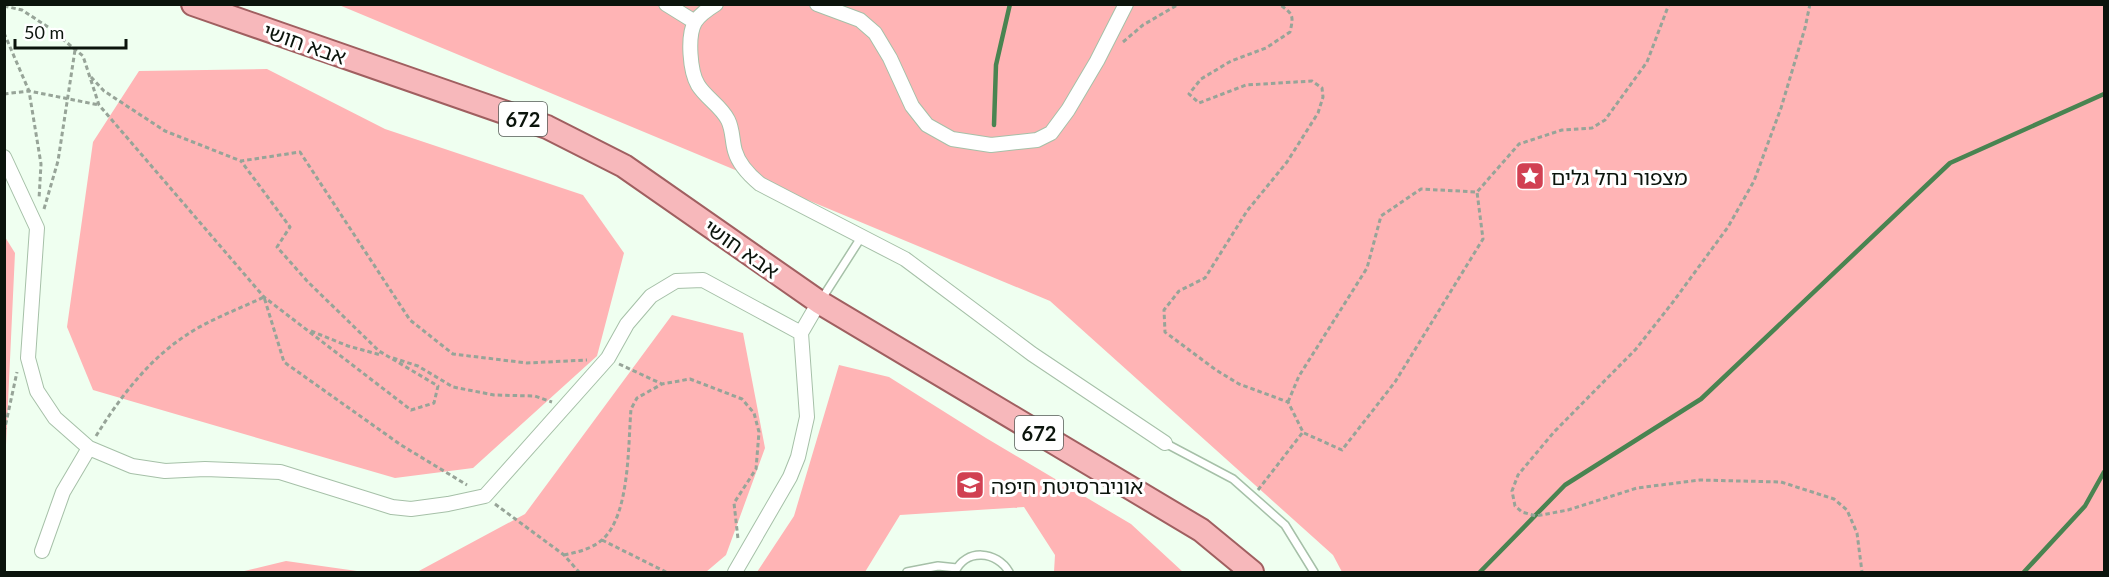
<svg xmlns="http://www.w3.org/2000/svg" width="2109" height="577" viewBox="0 0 2109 577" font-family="Lato,'Noto Sans Hebrew',sans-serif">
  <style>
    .green { fill: #ffb4b5 }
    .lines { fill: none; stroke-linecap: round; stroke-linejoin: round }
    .stream { stroke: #498451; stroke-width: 4.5 }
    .service-casing { stroke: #a6c0a8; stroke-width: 10 }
    .minor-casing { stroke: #a6c0a8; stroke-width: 16 }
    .primary-casing { stroke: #a05f60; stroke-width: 26 }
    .path { stroke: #97a498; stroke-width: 3; stroke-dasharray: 4.5 3; stroke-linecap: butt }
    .service { stroke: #fff; stroke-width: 7 }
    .minor { stroke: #fff; stroke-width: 14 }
    .primary { stroke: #f7b8bb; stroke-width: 22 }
    .labels { text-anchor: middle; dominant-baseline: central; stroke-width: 6; stroke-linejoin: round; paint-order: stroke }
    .shield { fill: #fff; stroke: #545a55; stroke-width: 1.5 }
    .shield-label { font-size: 20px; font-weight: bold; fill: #0b140c }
    .street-label { font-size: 21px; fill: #0b140c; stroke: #fff }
    .poi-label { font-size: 21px; fill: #0b140c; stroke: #fff; text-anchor: start }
  </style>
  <rect width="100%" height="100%" fill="#effff0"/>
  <path class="green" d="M 339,5 L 2104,5 L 2104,572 L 1342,572 L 1333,555 L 1050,301 Z
    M 267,69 L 385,129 L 583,195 L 624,253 L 597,356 L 473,468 L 395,478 L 93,390 L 67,327 L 93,142 L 139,71 Z
    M 5,237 L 15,253 L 5,466 L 4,237 Z
    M 672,315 L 743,333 L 765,448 L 726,555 L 706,572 L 417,572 L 525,514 Z
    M 839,365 L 889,377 L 986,438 L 1131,524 L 1183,572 L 1054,572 L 1055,555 L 1024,507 L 900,515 L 865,572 L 757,572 L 794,516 Z
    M 286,561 L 364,572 L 240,572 Z"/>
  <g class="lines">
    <path class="stream" d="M 994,125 L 996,65 L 1010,4
      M 1480,572 L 1565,485 L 1701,399 L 1950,163 L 2104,94
      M 2024,572 L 2085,506 L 2104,472"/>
    <g class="service-casing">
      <path id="service" d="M 821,300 L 862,236
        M 1165,443 L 1233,479 L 1285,525 L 1314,572
        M 907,572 L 938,566 L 957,568
        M 955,572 C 966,548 997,551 1009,572"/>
    </g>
    <g class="minor-casing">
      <path id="minor" d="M 666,4 L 695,22
        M 716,4 C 708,9 700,14 695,22 C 687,36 690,72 698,85 C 706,98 721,106 728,120 C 733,130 732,141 735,151 C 739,165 749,175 760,184 L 905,259 L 1032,354 L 1165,443
        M 817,4 L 860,20 L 875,33 L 890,58 L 912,106 L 927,125 L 952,139 L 991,145 L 1037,140 L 1051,133 L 1068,110 L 1097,61 L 1126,4
        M 4,157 L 37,228 L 28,358 L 37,391 L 55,418 L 89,448 L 132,466 L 165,471 L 205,469 L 280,472 L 392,507 L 411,509 L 448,504 L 485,496 L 608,358 L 627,324 L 651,296 L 676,281 L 703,280 L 801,333
        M 42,551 L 63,492 L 89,448
        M 735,572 L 790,477 L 798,457 L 807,417 L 801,333 L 819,302"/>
    </g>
    <g class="primary-casing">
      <path id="primary" d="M 193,4 L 547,127 L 624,166 L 819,302 L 1201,530 L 1252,572"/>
    </g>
    <path class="path" d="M 1810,4 L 1805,28 L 1781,108 L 1754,181 L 1728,227 L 1673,302 L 1636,349 L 1554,432 L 1518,475 L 1512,491 L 1515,506 L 1522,512 L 1536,516 L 1568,510 L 1637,488 L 1700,480 L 1781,482 L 1834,499 L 1847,510 L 1857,533 L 1862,572
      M 4,6 L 22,10 L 48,27 L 83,56 L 99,105 L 264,297 L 411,410 L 434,403 L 438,386 L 379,351 L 308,282 L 277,247 L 290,227 L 241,161
      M 4,33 L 29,91 L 41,164 L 39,199
      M 1123,42 L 1143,25 L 1179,4
      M 91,77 L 104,91 L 165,131 L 241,161 L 300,152 L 410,320 L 453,354 L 527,363 L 587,360
      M 4,94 L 29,91 L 99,105
      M 44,209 L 58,161 L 75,50
      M 311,331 L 348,346 L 381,355
      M 393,358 L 418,366 L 453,387 L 494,395 L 535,396 L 552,402
      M 619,364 L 662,384
      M 1288,402 L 1299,376 L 1367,268 L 1381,216 L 1421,189 L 1477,192 L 1519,144 L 1562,130 L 1592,128 L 1605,120 L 1647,62 L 1669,4
      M 4,432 L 17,372
      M 1304,433 L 1342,450 L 1395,382 L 1483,239 L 1477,192
      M 96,436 C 119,399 147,361 185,336 C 208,320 239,309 264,297 L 284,362 L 401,445 L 467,485
      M 1258,490 L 1303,432 L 1288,402 L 1239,384 L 1216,370 L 1165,332 L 1164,310 L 1179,291 L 1205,278 L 1247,211 L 1287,162 L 1318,113 L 1323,97 L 1322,88 L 1312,81 L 1246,85 L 1199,103 L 1189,94 L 1201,79 L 1231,61 L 1266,48 L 1290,32 C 1294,15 1293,14 1279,4
      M 495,504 L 564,555 L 579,572
      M 602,540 L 666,572
      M 564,555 C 578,552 592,549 603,539 C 630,514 628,445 631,409 L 637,398 L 662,384 L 690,379 L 742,399 L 754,413 L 759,432 L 756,469 L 734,503 L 738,539"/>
    <use href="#service" class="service"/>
    <use href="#minor" class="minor"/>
    <use href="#primary" class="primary"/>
  </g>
  <defs>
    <g id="sight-square" transform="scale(1.5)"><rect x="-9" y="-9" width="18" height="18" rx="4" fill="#d14052" stroke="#fff"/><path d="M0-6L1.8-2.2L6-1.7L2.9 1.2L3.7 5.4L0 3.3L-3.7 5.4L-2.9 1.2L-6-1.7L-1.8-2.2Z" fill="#fff"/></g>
    <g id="university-square" transform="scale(1.5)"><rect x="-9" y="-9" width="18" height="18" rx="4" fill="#d14052" stroke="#fff"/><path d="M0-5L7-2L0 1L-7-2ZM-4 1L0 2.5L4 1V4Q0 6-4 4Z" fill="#fff"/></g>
  </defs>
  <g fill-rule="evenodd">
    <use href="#sight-square" x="1530" y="176"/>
    <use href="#university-square" x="970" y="485"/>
  </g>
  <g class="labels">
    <g class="shield">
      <rect x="499" y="102" width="48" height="34" rx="4.5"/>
      <rect x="1015" y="416" width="48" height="34" rx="4.5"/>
    </g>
    <g class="shield-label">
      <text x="523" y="119">672</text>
      <text x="1039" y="433">672</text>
    </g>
    <g class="street-label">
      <text transform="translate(305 43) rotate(19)">אבא חושי</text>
      <text transform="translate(742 248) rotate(35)">אבא חושי</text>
    </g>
    <g class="poi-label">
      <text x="1551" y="176">מצפור נחל גלים</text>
      <text x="991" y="485">אוניברסיטת חיפה</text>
    </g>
  </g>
  <rect width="2109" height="577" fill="none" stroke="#0b140c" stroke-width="12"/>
  <path d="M15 39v9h111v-9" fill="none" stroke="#0b140c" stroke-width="3"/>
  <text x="24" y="39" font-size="18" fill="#0b140c" stroke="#ffffff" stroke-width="4.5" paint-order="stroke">50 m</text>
</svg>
